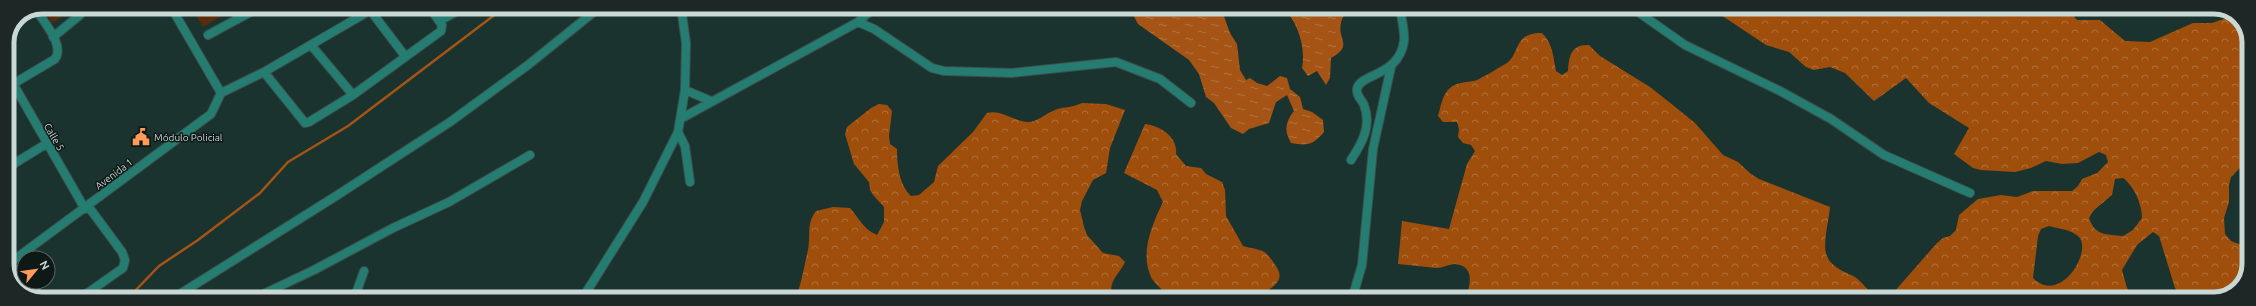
<svg xmlns="http://www.w3.org/2000/svg" width="2256" height="306" viewBox="0 0 2256 306" font-family="Ubuntu,sans-serif">
  <style>
    .forest { fill: url(#forest-crowns); fill-rule: evenodd }
    .garden { fill: #592c0a }
    .water { fill: url(#water-ripples) }
    .lines { fill: none; stroke-linecap: round; stroke-linejoin: round }
    .stream { stroke: #a55415; stroke-width: 2.5 }
    .street-casing { stroke: #3a514d; stroke-width: 10 }
    .street { stroke: #257d71; stroke-width: 8 }
    .labels { text-anchor: middle; dominant-baseline: central; stroke-width: 3; stroke-linejoin: round; paint-order: stroke }
    .street-label { font-size: 10px; fill: #cad8d5; stroke: #0e1816 }
    .poi-label { font-size: 10px; fill: #cad8d5; stroke: #0e1816; text-anchor: start }
    .rim { fill: none; stroke: #cad8d5; stroke-width: 5 }
  </style>
  <defs>
    <pattern id="forest-crowns" width="20" height="18" patternUnits="userSpaceOnUse"><rect width="20" height="18" fill="#9f4f0b"/><path d="M2 6a3 3 0 1 1 6 0M12 15a3 3 0 1 1 6 0" fill="none" stroke="#af7039"/></pattern>
    <pattern id="water-ripples" width="26" height="14" patternUnits="userSpaceOnUse"><rect width="26" height="14" fill="#a55415"/><path d="M2 4q2-2 4 0t4 0M15 11q2-2 4 0t4 0" fill="none" stroke="#b47441"/></pattern>
  </defs>
  <rect width="100%" height="100%" fill="#1b332f"/>
  <path class="forest" d="M 1709,7 L 2070,7 L 2072,14 L 2077,20 L 2100,20 L 2125,41 L 2150,42 L 2193,23 L 2212,23 L 2235,15 L 2239,17 L 2249,37 L 2249,159 L 2231,177 L 2229,185 L 2229,202 L 2224,218 L 2225,234 L 2231,241 L 2239,244 L 2246,240 L 2249,234 L 2249,269 L 2237,290 L 2214,299 L 2182,299 L 2175,288 L 2159,236 L 2153,232 L 2137,245 L 2122,270 L 2127,288 L 2137,299 L 1465,299 C 1470,287 1476,266 1455,264 C 1449,264 1443,268 1436,268 C 1424,267 1411,265 1398,264 L 1402,221 L 1449,229 L 1467,164 L 1475,151 L 1471,145 L 1463,143 L 1458,137 L 1459,129 L 1457,122 L 1443,122 L 1438,116 C 1441,106 1442,95 1450,88 C 1458,81 1468,83 1477,80 C 1486,76 1498,68 1507,63 C 1521,52 1513,33 1542,33 C 1553,44 1553,56 1556,71 L 1562,75 L 1568,71 C 1569,56 1571,44 1589,45 L 1600,56 L 1650,87 L 1674,106 L 1695,123 L 1723,155 L 1738,162 L 1751,174 L 1759,179 L 1830,207 C 1829,219 1823,243 1826,253 C 1829,266 1843,271 1853,276 C 1867,283 1871,305 1894,292 L 1937,243 L 1943,238 L 1950,236 L 1956,230 L 1959,215 L 1978,199 L 2001,195 L 2017,197 L 2033,191 L 2072,191 L 2078,186 L 2082,179 L 2097,173 L 2108,162 L 2106,155 L 2099,152 L 2078,163 L 2062,164 L 2046,161 L 2031,168 L 2015,172 L 1981,170 L 1973,168 L 1954,154 L 1969,128 L 1929,103 L 1906,78 L 1874,101 L 1845,73 L 1830,67 L 1814,70 L 1806,67 L 1789,52 L 1766,45 ZM 2123,178 C 2134,186 2142,204 2142,218 L 2133,230 L 2123,236 C 2106,234 2095,236 2089,218 L 2093,211 L 2112,195 L 2115,179 ZM 2049,226 C 2059,229 2070,229 2078,236 C 2094,249 2061,306 2033,278 L 2038,236 L 2041,229 Z
    M 1082,103 L 1106,104 L 1125,110 L 1110,148 L 1106,173 L 1093,180 L 1082,201 L 1080,210 L 1084,227 L 1087,235 L 1103,253 L 1119,256 L 1125,262 C 1120,274 1103,285 1116,299 L 1086,299 L 1083,294 L 1074,299 L 795,299 C 802,283 804,266 808,250 C 811,235 806,224 816,211 L 833,207 L 850,208 C 859,218 863,229 877,235 L 884,222 L 884,207 L 874,196 L 870,190 L 869,182 L 854,164 L 845,134 L 847,127 L 871,108 L 879,104 L 887,105 L 892,111 L 889,136 L 890,144 L 897,149 C 897,164 899,185 911,196 L 919,195 L 934,182 L 938,166 L 973,132 L 987,113 C 1001,109 1013,121 1028,122 C 1037,122 1045,114 1053,111 C 1062,106 1070,109 1082,103 Z
    M 1145,124 C 1161,126 1178,137 1176,154 L 1186,166 L 1201,168 L 1206,174 L 1222,182 L 1225,190 L 1226,216 L 1243,246 C 1249,248 1254,248 1259,250 C 1265,251 1268,255 1271,259 C 1284,276 1282,280 1266,292 L 1265,299 L 1172,299 C 1166,293 1157,286 1152,279 C 1139,254 1152,225 1163,202 L 1157,190 L 1124,173 Z"/>
  <path class="garden" d="M 42,7 L 69,7 L 71,11 L 52,23 Z
    M 191,7 L 237,7 L 203,27 Z"/>
  <path class="water" d="M 1129,7 L 1228,7 L 1222,11 L 1230,33 L 1237,44 L 1240,70 L 1246,80 L 1250,78 L 1257,83 L 1267,86 L 1280,76 L 1287,78 L 1290,89 L 1300,97 L 1303,109 L 1312,112 L 1323,120 L 1324,132 C 1313,145 1307,146 1291,143 C 1284,131 1285,122 1294,111 L 1287,95 L 1276,102 L 1269,123 L 1249,129 L 1243,134 L 1231,128 L 1214,103 L 1206,97 L 1199,74 L 1189,60 L 1138,24 Z
    M 1282,7 L 1354,7 C 1350,15 1343,12 1341,23 C 1337,40 1354,45 1331,58 L 1330,78 L 1326,85 L 1317,71 L 1308,76 L 1302,68 C 1306,48 1298,21 1282,7 Z"/>
  <g class="lines">
    <path class="stream" d="M 123,299 L 132,294 L 159,266 L 198,240 L 260,193 L 288,162 L 348,126 L 505,7"/>
    <g class="street-casing">
      <path id="street" d="M 1631,7 L 1685,45 L 1780,91 L 1831,119 L 1884,155 L 1970,193
        M 370,10 L 405,56
        M 439,21 L 465,7
        M 858,22 L 874,29 L 932,68 L 944,71 L 1012,73 L 1116,62 L 1160,79 L 1191,103
        M 208,35 L 260,7
        M 53,37 L 80,15 L 79,7
        M 311,45 L 353,95
        M 264,72 L 305,123 L 309,122 L 353,95 L 441,31 L 442,25 L 429,7
        M 7,73 L 85,209
        M 13,84 L 55,59 C 65,45 44,23 36,9
        M 685,90 L 711,101
        M 221,93 L 264,72 L 376,7
        M 682,118 L 858,22 L 875,7
        M 678,132 L 685,146 L 690,182
        M 1351,160 C 1362,143 1372,126 1364,105 C 1362,99 1356,97 1357,89 C 1360,73 1399,77 1404,41 C 1405,31 1401,17 1400,7
        M 7,168 L 46,144
        M 7,265 L 211,114 L 221,93 L 171,7
        M 79,299 L 123,268 L 125,260 L 122,252 L 88,206
        M 172,299 L 336,196 L 450,122 L 528,65 L 600,7
        M 253,299 L 314,270 L 393,228 L 449,202 L 530,155
        M 354,299 L 364,271
        M 582,299 L 643,202 L 678,132 L 685,90 L 686,43 L 681,7
        M 1352,299 L 1362,265 L 1373,149 L 1391,67"/>
    </g>
    <use href="#street" class="street"/>
  </g>
  <defs>
    <g id="civic-bare" transform="scale(1.38)"><path d="M-.6-6.5H3V-4.5H.6V-3L4-1V1h2V6H-6V1h2V-1L-.6-3ZM-1.2 2.5V6h2.4V2.5Z" fill="#fe9b59" stroke="#0e1816" stroke-width="2.5" paint-order="stroke"/></g>
  </defs>
  <g fill-rule="evenodd">
    <use href="#civic-bare" x="141" y="137"/>
  </g>
  <g class="labels">
    <g class="street-label">
      <text transform="translate(54 137) rotate(60)">Calle 5</text>
      <text transform="translate(114 174) rotate(-37)">Avenida 1</text>
    </g>
    <g class="poi-label">
      <text x="154" y="137">Módulo Policial</text>
    </g>
  </g>
  <path d="M0 0H2256V306H0ZM42 14H2214A28 28 0 0 1 2242 42V264A28 28 0 0 1 2214 292H42A28 28 0 0 1 14 264V42A28 28 0 0 1 42 14Z" fill="#1d2725" fill-rule="evenodd"/>
  <path class="rim" d="M42 14H2214A28 28 0 0 1 2242 42V264A28 28 0 0 1 2214 292H42A28 28 0 0 1 14 264V42A28 28 0 0 1 42 14Z"/>
  <g transform="translate(36 270) rotate(61)"><circle r="19" fill="#0e1816" stroke="#596562"/>
  <path d="M0-3L7 15L0 10L-7 15Z" fill="#fe9b59"/>
  <text y="-6" font-size="11" font-weight="bold" text-anchor="middle" fill="#cad8d5">N</text>
  </g>
</svg>
